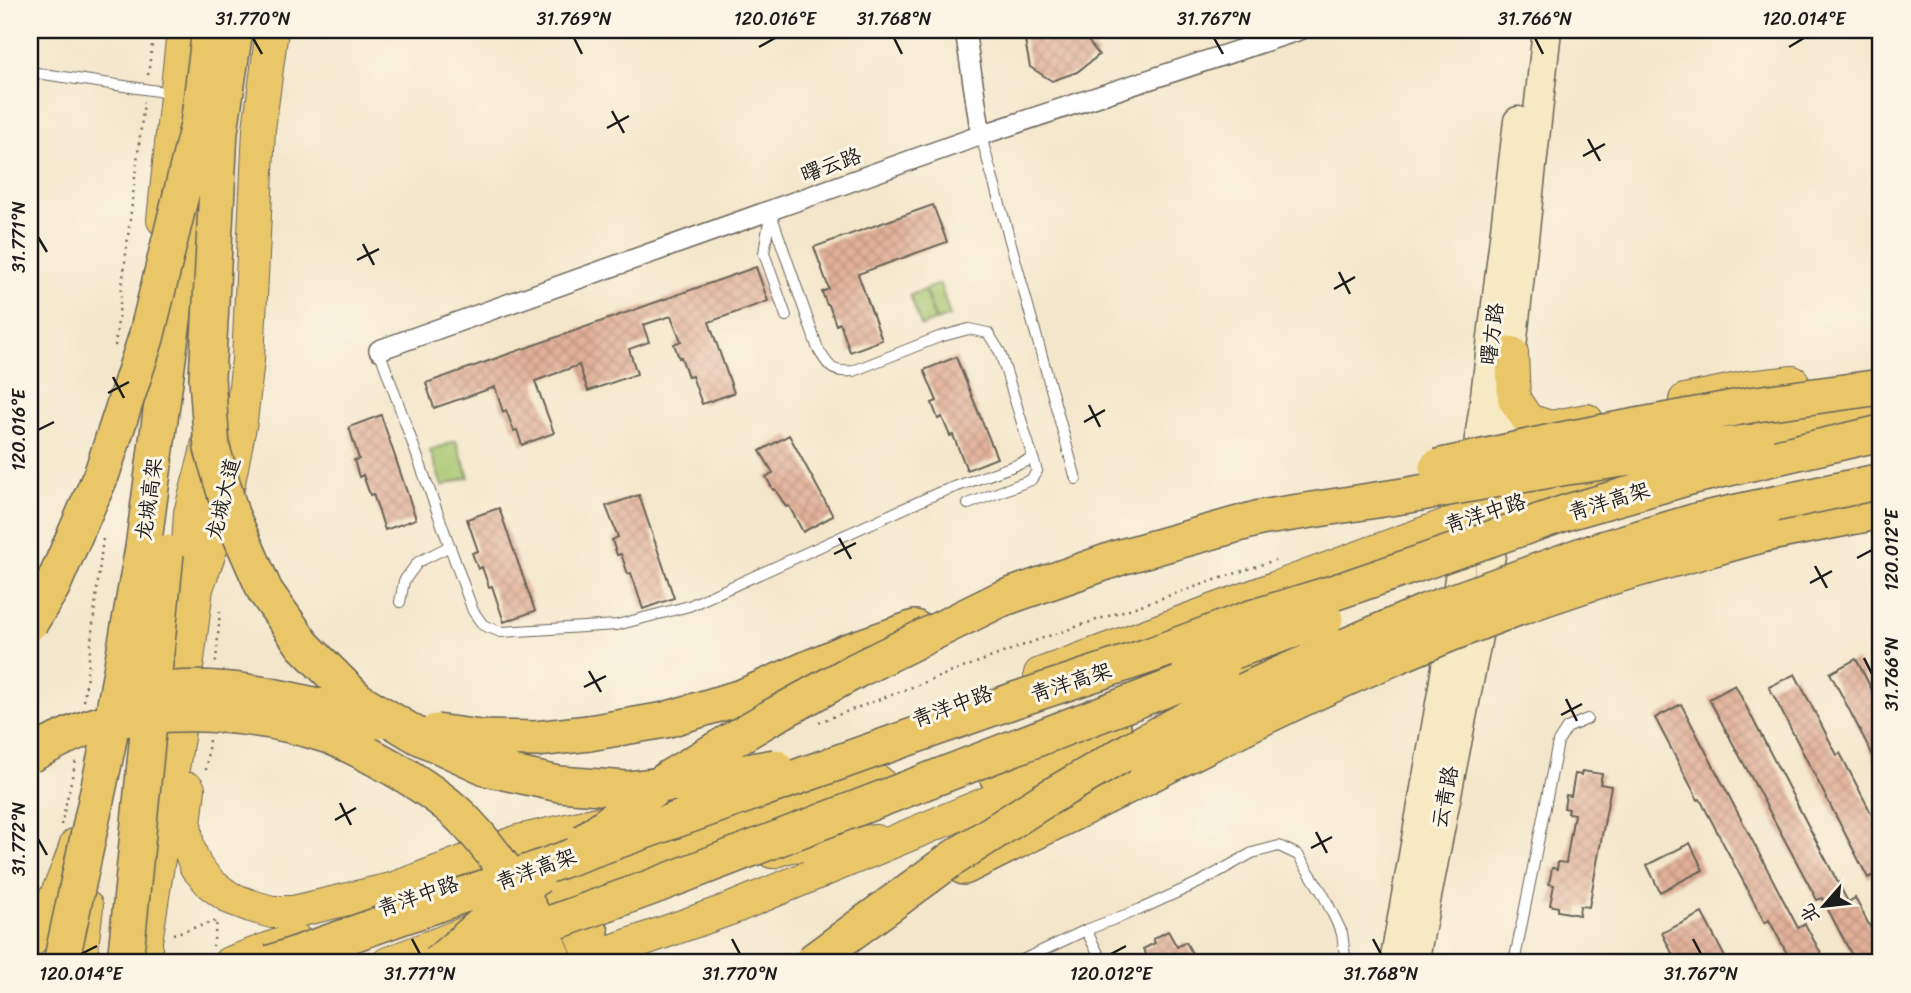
<svg xmlns="http://www.w3.org/2000/svg" width="1911" height="993" viewBox="0 0 1911 993" font-family="Sriracha,'LXGW WenKai TC',sans-serif">
  <style>
    .pitch { fill: #a2c36b; stroke: #5f7044; stroke-width: 2 }
    .building { fill: url(#building-cross-hatch) }
    .lines { fill: none; stroke-linecap: round; stroke-linejoin: round }
    .lane-casing { stroke: #686359; stroke-width: 12 }
    .street-casing { stroke: #686359; stroke-width: 22 }
    .secondary-casing { stroke: #686359; stroke-width: 31 }
    .primary-casing { stroke: #686359; stroke-width: 34 }
    .highway-casing { stroke: #686359; stroke-width: 38 }
    .path { stroke: #686359; stroke-width: 2.5; stroke-dasharray: 2 5; stroke-linecap: butt }
    .lane { stroke: #fff; stroke-width: 10 }
    .street { stroke: #fff; stroke-width: 19 }
    .secondary { stroke: #f6e9c3; stroke-width: 28 }
    .primary { stroke: #e9c769; stroke-width: 32 }
    .highway { stroke: #e9c769; stroke-width: 35 }
    .highway-bridge-casing { stroke: #686359; stroke-width: 38; stroke-linecap: butt }
    .highway-bridge { stroke: #e9c769; stroke-width: 35 }
    .ticks { fill: none; stroke: #1c1c1c; stroke-width: 2.5 }
    .labels { text-anchor: middle; dominant-baseline: central; stroke-width: 6; stroke-linejoin: round; paint-order: stroke }
    .street-label { font-size: 21px; fill: #1c1c1c; stroke: #fcf5e5 }
    .neatline { fill: none; stroke: #1c1c1c; stroke-width: 2.5 }
    .ticks-label { font-size: 18px; text-anchor: middle; fill: #1c1c1c }
  </style>
  <defs>
    <pattern id="building-cross-hatch" width="8" height="8" patternUnits="userSpaceOnUse" patternTransform="scale(1.75)"><rect width="8" height="8" fill="#e1b098"/><path d="M0 0l8 8M0 8l8-8" fill="none" stroke="#c09782"/></pattern>
  </defs>
  <rect width="100%" height="100%" fill="#fcf5e5"/>
  <filter id="ink" filterUnits="userSpaceOnUse"><feTurbulence type="fractalNoise" baseFrequency=".0143" numOctaves="2"/><feDisplacementMap in="SourceGraphic" scale="14" xChannelSelector="R" yChannelSelector="G"/><feConvolveMatrix kernelMatrix="1 2 1 2 8 2 1 2 1" color-interpolation-filters="sRGB"/></filter>
  <filter id="wash" filterUnits="userSpaceOnUse"><feTurbulence type="fractalNoise" baseFrequency=".00686" numOctaves="4" result="noise"/><feDisplacementMap in="SourceGraphic" scale="28" xChannelSelector="R" yChannelSelector="G"/><feGaussianBlur stdDeviation="1.57" result="paint"/><feColorMatrix in="noise" values="0 0 0 0 0 0 0 0 0 0 0 0 0 0 0 0 0 1.4 0 .05"/><feComposite in="paint" operator="in"/></filter>
  <g filter="url(#wash)">
    <rect width="100%" height="100%" fill="#f4e6cb"/>
    <path class="pitch" d="M 940,284 L 950,316 L 936,321 L 925,289 Z
      M 924,290 L 935,321 L 921,326 L 910,295 Z
      M 456,441 L 469,477 L 442,486 L 430,450 Z"/>
    <g id="blocks">
      <path class="building" d="M 1023,30 L 1097,30 L 1086,38 L 1099,55 L 1077,72 L 1052,81 L 1030,67 Z
        M 933,205 L 947,242 L 858,274 L 882,340 L 850,352 L 840,323 L 836,325 L 829,305 L 827,305 L 822,292 L 829,289 L 814,247 Z
        M 756,267 L 768,301 L 709,322 L 734,393 L 702,404 L 692,376 L 688,377 L 681,357 L 679,358 L 674,344 L 681,341 L 671,316 L 643,325 L 649,342 L 629,349 L 637,374 L 588,391 L 579,365 L 535,381 L 554,433 L 522,445 L 517,430 L 514,431 L 506,410 L 503,412 L 495,387 L 434,408 L 426,383 Z
        M 956,357 L 997,458 L 967,470 L 953,435 L 950,436 L 942,417 L 938,419 L 932,403 L 937,401 L 924,370 Z
        M 381,415 L 416,519 L 385,530 L 373,494 L 370,495 L 363,475 L 359,477 L 354,460 L 359,459 L 349,427 Z
        M 789,435 L 833,516 L 803,532 L 789,506 L 786,507 L 775,489 L 773,490 L 766,477 L 773,473 L 760,451 Z
        M 639,495 L 674,598 L 643,609 L 631,573 L 628,574 L 621,554 L 617,555 L 612,540 L 618,537 L 606,506 Z
        M 499,508 L 535,611 L 504,622 L 492,586 L 489,587 L 482,567 L 478,569 L 472,553 L 478,551 L 467,519 Z
        M 1856,659 L 1881,707 L 1881,771 L 1830,673 Z
        M 1795,674 L 1837,755 L 1840,753 L 1881,832 L 1881,871 L 1868,878 L 1769,687 Z
        M 1735,685 L 1848,902 L 1855,898 L 1881,948 L 1881,963 L 1856,963 L 1822,898 L 1817,900 L 1709,699 Z
        M 1681,704 L 1798,928 L 1805,924 L 1826,963 L 1792,963 L 1769,920 L 1765,923 L 1700,799 L 1698,800 L 1655,718 Z
        M 1582,771 L 1602,774 L 1600,784 L 1611,786 L 1589,907 L 1580,906 L 1579,915 L 1558,911 L 1558,907 L 1550,905 L 1554,885 L 1549,884 L 1552,868 L 1557,869 L 1558,862 L 1566,863 L 1574,814 L 1568,813 L 1569,809 L 1564,808 L 1566,795 L 1571,796 L 1575,774 L 1581,775 Z
        M 1690,843 L 1703,870 L 1660,892 L 1647,865 Z
        M 1702,913 L 1728,963 L 1677,963 L 1662,933 Z
        M 1168,931 L 1177,947 L 1186,942 L 1197,963 L 1151,963 L 1143,949 L 1155,943 L 1153,939 Z"/>
    </g>
  </g>
  <g filter="url(#ink)">
    <use href="#blocks" fill-opacity="0" stroke="#686359" stroke-width="2"/>
    <g class="lines">
      <g class="lane-casing">
        <path id="lane" d="M 30,72 L 171,93
          M 981,136 L 1076,479
          M 770,211 L 818,349 C 829,366 830,373 853,371 L 939,337 L 969,329 L 988,333 L 1000,352 L 1037,471 L 1031,480 L 968,504
          M 770,215 L 764,253 L 786,316
          M 379,350 L 473,611 L 483,625 L 501,632 L 617,625 L 689,606 L 938,493 L 1033,459
          M 400,602 L 404,581 L 418,562 L 450,546
          M 1086,930 L 1103,963
          M 1016,963 L 1086,930 L 1141,909 L 1202,881 L 1252,853 L 1279,846 L 1298,855 L 1323,894 L 1342,933 L 1345,956 L 1344,963
          M 1514,963 L 1558,742 L 1567,728 L 1587,719"/>
      </g>
      <g class="street-casing">
        <path id="street" d="M 965,30 L 981,136
          M 379,350 L 987,133 L 1300,30"/>
      </g>
      <g class="secondary-casing">
        <path id="secondary" d="M 1501,471 L 1505,411 L 1547,30
          M 1473,477 L 1483,412 L 1518,121
          M 1394,963 L 1443,687 L 1466,531
          M 1414,963 L 1484,605 L 1496,519"/>
      </g>
      <g class="primary-casing">
        <path id="primary" d="M 163,220 L 183,30
          M 1512,353 L 1514,399 L 1528,420 L 1551,427 L 1587,420
          M 1685,400 L 1748,387 L 1793,382
          M 1730,445 L 1881,406
          M 185,590 L 190,513 L 205,457 L 210,431
          M 1040,674 L 1498,506 L 1636,470
          M 189,789 L 185,824 L 188,846 L 196,867 L 212,885 L 230,898 L 251,906 L 272,912 L 293,912 L 395,888
          M 772,852 L 790,846 L 876,841
          M 375,897 L 395,888 L 518,841 L 615,819
          M 30,942 C 47,919 68,871 76,844
          M 80,963 L 87,907
          M 146,963 L 146,941 L 180,724 L 197,588 L 222,518 L 241,421 L 248,360 L 259,129 L 272,30
          M 229,963 L 295,939
          M 388,963 L 545,902 L 879,782
          M 557,963 L 614,950 L 733,908 L 1088,761"/>
      </g>
      <g class="highway-casing">
        <path id="highway" d="M 1765,534 L 1881,511
          M 143,548 L 185,229
          M 1194,692 L 1243,671
          M 589,733 L 665,720 L 742,697 L 846,652 L 915,628
          M 997,776 L 1113,727
          M 964,867 L 1147,776
          M 521,951 L 591,933"/>
      </g>
      <path class="path" d="M 148,75 L 154,30
        M 115,346 L 144,102
        M 216,662 L 220,610
        M 84,701 L 103,538
        M 819,722 L 1040,639 L 1275,560
        M 206,770 L 209,739
        M 61,825 L 76,760
        M 173,934 L 217,921 L 213,946"/>
      <use href="#lane" class="lane"/>
      <use href="#street" class="street"/>
      <use href="#secondary" class="secondary"/>
      <use href="#primary" class="primary"/>
      <use href="#highway" class="highway"/>
      <g class="highway-bridge-casing">
        <path id="highway-bridge" d="M 235,30 L 220,131 L 207,378 L 212,448 L 231,514 L 265,591 L 303,645 L 358,700 L 418,736 L 490,769 L 559,784 L 627,789 L 693,781 L 775,767
          M 1437,467 L 1556,441 L 1756,404 L 1881,387
          M 30,623 L 52,587 L 102,473 L 146,338 L 198,125 L 210,30
          M 1190,666 L 1325,619
          M 120,700 C 130,695 140,694 151,692 C 227,679 305,703 378,721
          M 436,732 L 481,738 L 536,739 L 589,733
          M 30,755 C 55,742 80,728 108,722 C 177,707 262,713 329,736 C 355,746 381,761 405,775 C 427,789 450,804 468,824 C 486,843 502,865 516,887 C 531,911 547,937 555,963
          M 1147,776 C 1287,703 1431,635 1581,586 C 1641,567 1704,551 1765,534
          M 585,841 L 670,777 L 766,720 L 857,670 L 1001,599 L 1121,557 L 1260,518 L 1409,495 L 1561,468 L 1679,451 L 1756,442
          M 455,958 L 652,887 L 1221,668
          M 61,963 L 107,749 L 143,548
          M 125,963 L 166,553
          M 271,963 L 1018,699 L 1151,655 L 1251,618 L 1336,592 L 1568,512 L 1690,477 L 1881,433
          M 438,963 L 537,877
          M 810,963 L 952,859 L 1041,802 L 1132,749 L 1202,711 L 1274,677 L 1427,611 L 1582,555 L 1700,520 L 1881,481"/>
      </g>
      <use href="#highway-bridge" class="highway-bridge"/>
    </g>
  </g>
  <path class="ticks" d="M 253,38 L 262,54M 574,38 L 582,54M 894,38 L 902,54M 1214,38 L 1223,54M 1535,38 L 1543,54M 759,47 L 775,38M 1789,47 L 1804,38M 612,111 L 624,133M 607,128 L 629,116M 1588,139 L 1600,161M 1583,156 L 1605,144M 38,237 L 47,252M 363,244 L 374,265M 357,260 L 379,249M 1339,272 L 1350,294M 1334,289 L 1355,277M 113,377 L 124,398M 108,393 L 129,382M 1089,405 L 1100,427M 1084,422 L 1105,410M 38,430 L 54,422M 839,538 L 851,559M 834,554 L 856,543M 1857,558 L 1872,550M 1815,566 L 1827,588M 1810,583 L 1832,571M 1864,658 L 1872,674M 589,671 L 601,692M 584,687 L 606,676M 1566,699 L 1577,721M 1561,715 L 1582,704M 340,803 L 351,825M 335,820 L 356,808M 1316,832 L 1327,853M 38,839 L 47,855M 1311,848 L 1332,837M 412,939 L 420,954M 732,939 L 740,954M 1373,939 L 1381,954M 1693,939 L 1701,954M 81,954 L 97,946M 1111,954 L 1126,946"/>
  <g class="labels">
    <g class="street-label">
      <text transform="translate(831 165) rotate(-20)">曙云路</text>
      <text transform="translate(1492 334) rotate(-83)">曙方路</text>
      <text transform="translate(149 499) rotate(-82)">龙城高架</text>
      <text transform="translate(223 499) rotate(-76)">龙城大道</text>
      <text transform="translate(1609 501) rotate(-17)">青洋高架</text>
      <text transform="translate(1485 513) rotate(-18)">青洋中路</text>
      <text transform="translate(1071 682) rotate(-18)">青洋高架</text>
      <text transform="translate(952 706) rotate(-20)">青洋中路</text>
      <text transform="translate(1445 797) rotate(-79)">云青路</text>
      <text transform="translate(536 869) rotate(-20)">青洋高架</text>
      <text transform="translate(418 896) rotate(-19)">青洋中路</text>
    </g>
  </g>
  <rect width="1911" height="993" fill="none" stroke="#fcf5e5" stroke-width="77"/>
  <g transform="translate(1824 906) rotate(242)" stroke="#fcf5e5" stroke-width="5" paint-order="stroke">
  <path d="M0-5L12 26L0 18L-12 26Z" fill="#1c1c1c"/>
  <text y="-10" font-size="19" font-weight="bold" text-anchor="middle" fill="#1c1c1c">北</text>
  </g>
  <rect x="38" y="38" width="1834" height="916" class="neatline"/>
  <g class="ticks-label">
    <text x="253" y="25">31.770°N</text>
    <text x="574" y="25">31.769°N</text>
    <text x="775" y="25">120.016°E</text>
    <text x="894" y="25">31.768°N</text>
    <text x="1214" y="25">31.767°N</text>
    <text x="1535" y="25">31.766°N</text>
    <text x="1804" y="25">120.014°E</text>
    <text transform="translate(19 237) rotate(-90)" y="6">31.771°N</text>
    <text transform="translate(19 430) rotate(-90)" y="6">120.016°E</text>
    <text transform="translate(1892 550) rotate(-90)" y="6">120.012°E</text>
    <text transform="translate(1892 674) rotate(-90)" y="6">31.766°N</text>
    <text transform="translate(19 839) rotate(-90)" y="6">31.772°N</text>
    <text x="81" y="980">120.014°E</text>
    <text x="420" y="980">31.771°N</text>
    <text x="740" y="980">31.770°N</text>
    <text x="1111" y="980">120.012°E</text>
    <text x="1381" y="980">31.768°N</text>
    <text x="1701" y="980">31.767°N</text>
  </g>
</svg>
